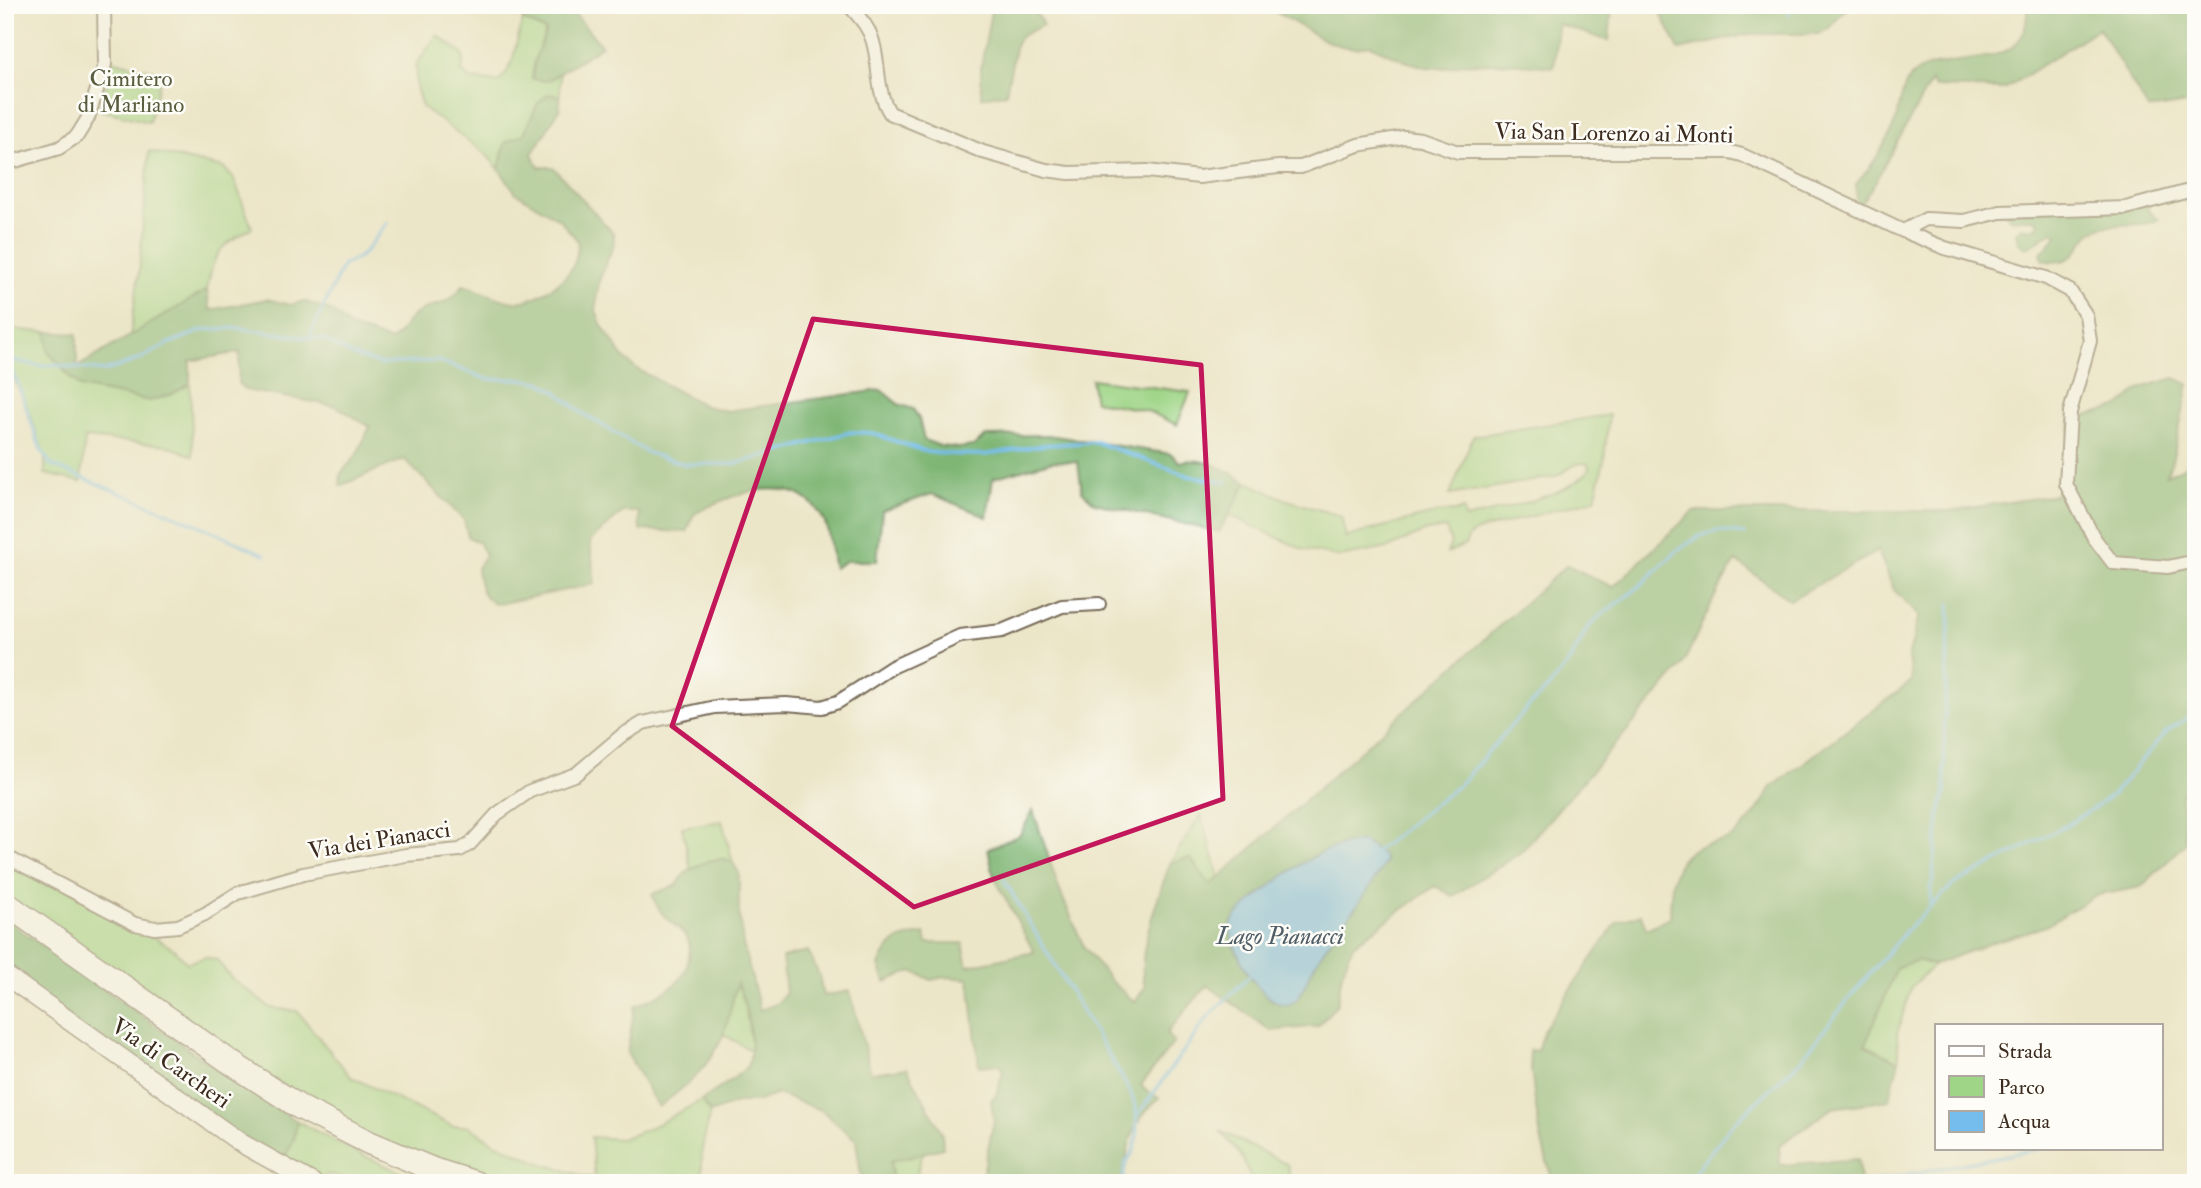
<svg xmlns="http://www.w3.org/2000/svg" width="2201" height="1188" viewBox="0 0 2201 1188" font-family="'IM FELL Double Pica',serif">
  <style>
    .green { fill: #9fd587; stroke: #6d8052; stroke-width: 2 }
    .forest { fill: #7fb674; stroke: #5d7049; stroke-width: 2; fill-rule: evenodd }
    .water { fill: #75bded; stroke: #587486; stroke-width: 2 }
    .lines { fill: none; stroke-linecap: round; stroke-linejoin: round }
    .stream { stroke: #75bded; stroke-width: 3.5 }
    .street-casing { stroke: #796c5a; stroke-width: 16 }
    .secondary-casing { stroke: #796c5a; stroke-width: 21 }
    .highway-casing { stroke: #796c5a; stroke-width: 26 }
    .street { stroke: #fff; stroke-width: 12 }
    .secondary { stroke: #fff; stroke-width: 18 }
    .highway { stroke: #fff; stroke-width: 23 }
    .marked { fill: none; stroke: #c2185b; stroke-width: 5; stroke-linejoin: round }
    .labels { text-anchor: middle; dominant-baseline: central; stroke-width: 5; stroke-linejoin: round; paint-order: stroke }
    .park-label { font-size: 23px; fill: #595d3e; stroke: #fdfcf7 }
    .street-label { font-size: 23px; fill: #3b2a1e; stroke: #fdfcf7 }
    .water-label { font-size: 24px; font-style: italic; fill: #4f5d66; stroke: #fdfcf7 }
  </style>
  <rect width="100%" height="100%" fill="#fdfcf7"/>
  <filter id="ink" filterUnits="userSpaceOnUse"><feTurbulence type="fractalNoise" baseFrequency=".0143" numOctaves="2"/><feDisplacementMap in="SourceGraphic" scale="14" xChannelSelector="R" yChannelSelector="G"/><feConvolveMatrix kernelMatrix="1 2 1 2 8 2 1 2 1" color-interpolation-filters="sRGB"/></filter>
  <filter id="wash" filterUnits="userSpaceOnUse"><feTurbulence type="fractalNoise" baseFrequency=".00686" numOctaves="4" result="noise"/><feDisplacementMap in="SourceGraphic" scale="28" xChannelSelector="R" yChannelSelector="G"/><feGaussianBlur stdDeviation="1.57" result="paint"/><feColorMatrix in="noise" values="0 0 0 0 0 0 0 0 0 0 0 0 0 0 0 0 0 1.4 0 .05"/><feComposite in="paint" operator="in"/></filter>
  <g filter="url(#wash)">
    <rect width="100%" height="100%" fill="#ece6c9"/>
    <path class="green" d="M 523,20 L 546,31 L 535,59 L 532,79 L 546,81 L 560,74 L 560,96 L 548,94 L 538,103 L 524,134 L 505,143 L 499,169 L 486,154 L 422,107 L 416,87 L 416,65 L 437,35 L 462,53 L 464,60 L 462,71 L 470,79 L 498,82 C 517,66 514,42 523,20 Z
      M 112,60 L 162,73 L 149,122 L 100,110 Z
      M 149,151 L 224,168 L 234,179 L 252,228 C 217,249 215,249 207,290 L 130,336 L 139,273 Z
      M 5,329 L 47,332 L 49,352 L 71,379 L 150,401 L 172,394 L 190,384 L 193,456 L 166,445 L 85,438 L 81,482 L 45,474 L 45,459 L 30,414 L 5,359 Z
      M 1091,379 L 1190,392 L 1177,425 L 1148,411 L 1095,401 Z
      M 1609,415 L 1604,460 L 1595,499 L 1477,531 L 1469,536 L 1465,545 L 1447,553 L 1451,543 L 1446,528 L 1426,531 L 1388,548 L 1339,557 L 1302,549 L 1229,515 L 1247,482 L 1287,500 L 1341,516 L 1346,538 C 1375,527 1407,522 1437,513 C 1447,510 1450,516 1463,509 L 1465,519 C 1493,511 1577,494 1589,469 L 1588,464 C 1576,459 1565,473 1554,477 L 1450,495 L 1473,436 Z
      M 1201,815 L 1219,876 L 1211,886 L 1170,863 Z
      M 722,821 L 733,863 C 718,855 705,861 691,870 L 682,827 Z
      M 5,856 L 135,924 L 175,950 L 187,963 L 206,957 L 217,960 L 230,977 L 271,1008 L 297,1011 L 351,1077 L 452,1126 L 468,1126 L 493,1142 L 543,1164 L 595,1179 L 591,1137 L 621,1139 L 650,1128 L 702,1100 L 710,1113 L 702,1149 L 702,1183 L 475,1183 L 370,1143 L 5,903 Z
      M 1918,960 L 1934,965 L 1911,987 L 1897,1034 L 1899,1061 L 1864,1046 L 1897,967 Z
      M 737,982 C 747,1005 748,1026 752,1051 L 723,1034 Z
      M 297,1121 L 351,1150 L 405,1174 C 378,1188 359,1184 330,1174 L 311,1182 L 281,1165 L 294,1139 Z
      M 1220,1131 L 1287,1164 L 1290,1177 L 1296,1183 L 1253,1183 L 1241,1155 Z
      M 923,1153 L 918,1168 L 917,1183 L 892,1183 L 891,1161 Z"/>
    <path class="forest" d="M 517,5 L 567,5 L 602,46 L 546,81 L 532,79 L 535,59 L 546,31 L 523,20 Z
      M 992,5 L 1032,5 L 1043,25 L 1021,36 L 1016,43 L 1006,93 L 981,97 L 981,68 Z
      M 1264,5 L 1612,5 L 1609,41 L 1558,24 L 1554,67 L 1509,63 L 1463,64 L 1445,68 L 1426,67 L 1405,61 L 1370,45 L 1356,48 L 1341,46 L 1324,40 Z
      M 1643,5 L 1850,5 L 1828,29 L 1818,34 L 1749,34 L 1679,50 L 1659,9 Z
      M 2027,5 L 2196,5 L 2196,102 L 2148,109 L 2099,28 L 2005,89 L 1935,87 L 1931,81 L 1874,184 L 1857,209 L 1856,184 C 1871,168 1885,145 1894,125 C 1901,108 1900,82 1917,72 C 1956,49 2032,76 2027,5 Z
      M 548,94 L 560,96 L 560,109 L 532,154 L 539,167 L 553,167 L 614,234 L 614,244 L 600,278 L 597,294 L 596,311 L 602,326 L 624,358 L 635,368 L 705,406 L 727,411 L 881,390 L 898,404 L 913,409 L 919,419 L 924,440 L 940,446 L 959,448 L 973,446 L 986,436 L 1048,435 L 1171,454 L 1180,462 C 1205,456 1226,470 1247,482 L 1219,532 L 1095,503 L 1082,491 L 1078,462 L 1053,461 L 993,478 L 987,517 L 932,494 L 882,511 L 877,561 L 846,561 L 834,568 C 830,553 831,534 824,520 C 796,468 734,493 694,514 L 687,532 L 640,530 L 639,512 L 623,512 L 590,541 L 595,584 L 498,604 C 480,599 479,584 477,568 L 485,555 L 478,542 L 468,537 L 464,520 L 404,459 L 340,486 L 341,473 L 356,456 L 370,427 L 336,406 L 245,390 L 238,383 L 240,352 L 190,361 L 190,384 L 172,394 L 150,401 L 80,387 L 48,352 L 47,332 L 77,334 L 77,367 L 207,290 L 210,310 L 267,299 L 290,305 L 304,301 L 333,312 L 350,327 L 391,341 C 402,334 406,319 417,313 C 438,300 447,309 463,285 C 477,289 503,302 516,302 C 535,301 562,284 572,268 C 577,260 578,251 578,241 L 560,220 L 516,193 L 499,169 L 505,143 L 524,134 L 538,103 Z
      M 2147,203 L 2150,212 L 2159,219 C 2141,229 2119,221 2100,228 C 2075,236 2084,269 2043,260 L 2041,254 L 2057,235 L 2054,232 C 2042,234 2038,245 2026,248 L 2019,243 L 2016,233 L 2021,227 L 2030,229 L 2037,227 L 2039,222 L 2033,219 L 2011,219 L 2004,212 Z
      M 2174,378 L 2189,384 L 2172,461 L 2166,475 L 2184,467 L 2196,449 L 2196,771 L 2181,796 L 2186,843 L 2141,887 L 2094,896 L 2046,926 L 1993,942 L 1934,965 L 1918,960 L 1897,967 L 1865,1045 L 1899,1061 L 1889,1100 L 1832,1108 L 1779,1146 L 1780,1165 L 1858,1159 L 1860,1183 L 1554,1183 C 1538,1142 1534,1094 1529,1050 L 1537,1051 L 1544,1029 L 1617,922 L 1641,914 L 1646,929 L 1670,918 C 1671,890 1669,860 1698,847 C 1708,843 1721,843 1730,838 C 1745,830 1764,802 1772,787 L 1912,681 L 1908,658 L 1919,615 L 1894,590 L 1878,551 L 1790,600 L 1736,561 L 1717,592 L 1682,666 L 1631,726 L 1520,853 L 1453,896 L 1435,886 L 1353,945 L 1342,974 L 1337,1004 L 1318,1026 L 1271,1031 L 1207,985 L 1166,1034 L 1174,1042 L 1141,1085 L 1146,1091 L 1159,1098 C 1131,1123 1127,1147 1122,1183 L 981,1183 L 994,1120 L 991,1100 L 996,1095 L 1003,1072 L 1000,1065 L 979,1066 L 969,979 L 945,977 L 931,980 L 912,971 L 885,982 L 879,965 C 891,940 897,937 925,934 L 927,943 L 963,943 L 968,966 L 1034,952 L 994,877 L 988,849 L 1020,835 L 1033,810 L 1059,889 L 1084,947 L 1111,981 L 1135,1002 L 1145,987 C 1135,953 1159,897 1170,863 L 1190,858 L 1211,885 L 1567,565 L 1613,587 L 1694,511 L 1949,511 L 2054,495 L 2066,483 L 2071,420 L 2118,407 L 2141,388 ZM 1363,841 L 1383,855 L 1385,862 L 1317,960 L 1296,1000 L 1273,1001 L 1250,977 L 1232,942 L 1256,897 L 1316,855 L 1346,843 Z
      M 725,859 L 733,863 L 739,873 L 739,912 L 743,944 L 760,1010 L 777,1004 L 786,993 L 782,958 L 808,951 L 819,975 L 823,996 L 850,991 L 871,1073 L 907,1068 L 942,1133 L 943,1148 L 891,1161 L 892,1183 L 862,1183 L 856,1140 L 821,1110 L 778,1094 L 756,1102 L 739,1102 L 710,1113 L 702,1100 C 713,1092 739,1077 746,1067 C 758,1052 745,1000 737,983 C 732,999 730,1019 723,1035 C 708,1069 687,1086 658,1107 L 627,1053 L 635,1006 C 659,995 686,987 689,957 C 690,950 691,943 686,936 C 672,919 661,921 652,894 L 677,885 L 685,873 L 707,861 Z
      M 5,919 L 231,1079 L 297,1121 L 294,1139 L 281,1165 L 5,975 Z"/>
    <path class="water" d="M 1363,841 L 1383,855 L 1385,862 C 1367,897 1339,926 1318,959 C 1311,969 1303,993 1295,1001 C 1270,1021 1227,947 1231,925 C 1235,909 1300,863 1317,855 C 1331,847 1347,843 1363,841 Z"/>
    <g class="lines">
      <path class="stream" d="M 1789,14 L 1790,5
        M 310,336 L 343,265 L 358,258 L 365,252 L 387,223
        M 5,360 L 13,360 L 39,366 L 54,365 L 105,371 L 140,359 L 170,343 L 203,330 L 237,328 L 325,340 L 352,355 L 380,364 L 439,361 L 487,379 L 523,379 L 542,383 L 557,392 L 582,413 L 648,453 L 685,464 L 734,464 L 851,432 L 872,433 L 927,452 L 949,454 L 984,455 L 1044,445 L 1096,442 L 1189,476 L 1227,482
        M 6,360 L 17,381 L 41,450 L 51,465 L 196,524 L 265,555
        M 1374,853 L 1460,784 L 1529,706 L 1550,686 L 1570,660 L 1588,627 L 1605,612 L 1634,591 L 1679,549 L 1700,536 L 1719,531 L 1745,534
        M 1004,880 L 1130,1091 L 1136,1108 L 1137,1136 L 1133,1152 L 1126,1162 L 1122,1183
        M 1930,904 L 1939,816 L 1945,792 L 1944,728 L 1950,604
        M 1137,1116 L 1208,1017 L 1251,974
        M 1691,1175 L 1769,1183
        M 1686,1183 L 1731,1126 L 1800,1061 L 1851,996 L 1903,934 L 1938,899 L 1954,884 L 2067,825 L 2097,806 L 2113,794 L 2167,731 L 2196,713
        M 1865,1183 L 2043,1148"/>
    </g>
  </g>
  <g filter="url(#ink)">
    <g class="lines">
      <g class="street-casing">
        <path id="street" d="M 849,5 C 859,17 869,27 873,42 C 880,66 876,92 890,113 L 983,152 L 1046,170 L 1069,173 L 1147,171 L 1199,177 L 1278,167 L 1301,167 L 1358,145 L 1404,137 L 1421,139 L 1458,152 L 1730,152 L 1742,155 L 1903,231 L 1945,248 L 2046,278 L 2070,291 L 2086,315 L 2090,341 L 2070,412 L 2066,484 L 2094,538 L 2113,563 L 2168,567 L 2196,561
          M 5,164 L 59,148 L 77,136 L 88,118 L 105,64 L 104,5
          M 1903,231 L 1926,219 L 1964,221 L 2000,212 L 2126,208 L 2196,189
          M 5,856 L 135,924 L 155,928 L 178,926 L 205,914 L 238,893 L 303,874 L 406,855 L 460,850 L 470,844 L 497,814 L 530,791 L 576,774 L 621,736 L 643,723 L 715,707 L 786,704 L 822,707 L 838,702 L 892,667 L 960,636 L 1002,631 L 1062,606 L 1099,604"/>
      </g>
      <g class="secondary-casing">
        <path id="secondary" d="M 5,975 L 241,1143 L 313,1183"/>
      </g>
      <g class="highway-casing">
        <path id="highway" d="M 5,903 L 230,1062 L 301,1108 L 370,1143 L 434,1170 L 475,1183"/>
      </g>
      <use href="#street" class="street"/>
      <use href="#secondary" class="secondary"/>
      <use href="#highway" class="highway"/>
    </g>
  </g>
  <path d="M0 0H2201V1188H0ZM 813,319 L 1201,365 L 1223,799 L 914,907 L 672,726 Z" fill="#ece6c9" fill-opacity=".55" fill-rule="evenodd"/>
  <path class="marked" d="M 813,319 L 1201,365 L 1223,799 L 914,907 L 672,726 Z"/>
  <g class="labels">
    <g class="park-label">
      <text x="131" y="78">Cimitero<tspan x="131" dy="26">di Marliano</tspan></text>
    </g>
    <g class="street-label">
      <text transform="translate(1614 133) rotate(1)">Via San Lorenzo ai Monti</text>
      <text transform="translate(379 840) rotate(-9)">Via dei Pianacci</text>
      <text transform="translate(171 1063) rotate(35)">Via di Carcheri</text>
    </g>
    <g class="water-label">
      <text x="1280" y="936">Lago Pianacci</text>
    </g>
  </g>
  <rect width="2201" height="1188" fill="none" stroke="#fdfcf7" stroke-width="28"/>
  <rect x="1935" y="1024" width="228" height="126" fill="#fdfcf7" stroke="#afa8a0" stroke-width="2"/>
  <rect x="1949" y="1046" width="35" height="10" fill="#ffffff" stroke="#afa8a0" stroke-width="2"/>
  <text x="1998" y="1058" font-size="21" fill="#3b2a1e">Strada</text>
  <rect x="1949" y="1076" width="35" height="21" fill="#9fd587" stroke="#afa8a0" stroke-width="2"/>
  <text x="1998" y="1094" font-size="21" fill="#3b2a1e">Parco</text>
  <rect x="1949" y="1111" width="35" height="21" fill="#75bded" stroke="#afa8a0" stroke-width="2"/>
  <text x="1998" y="1128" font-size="21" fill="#3b2a1e">Acqua</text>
</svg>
